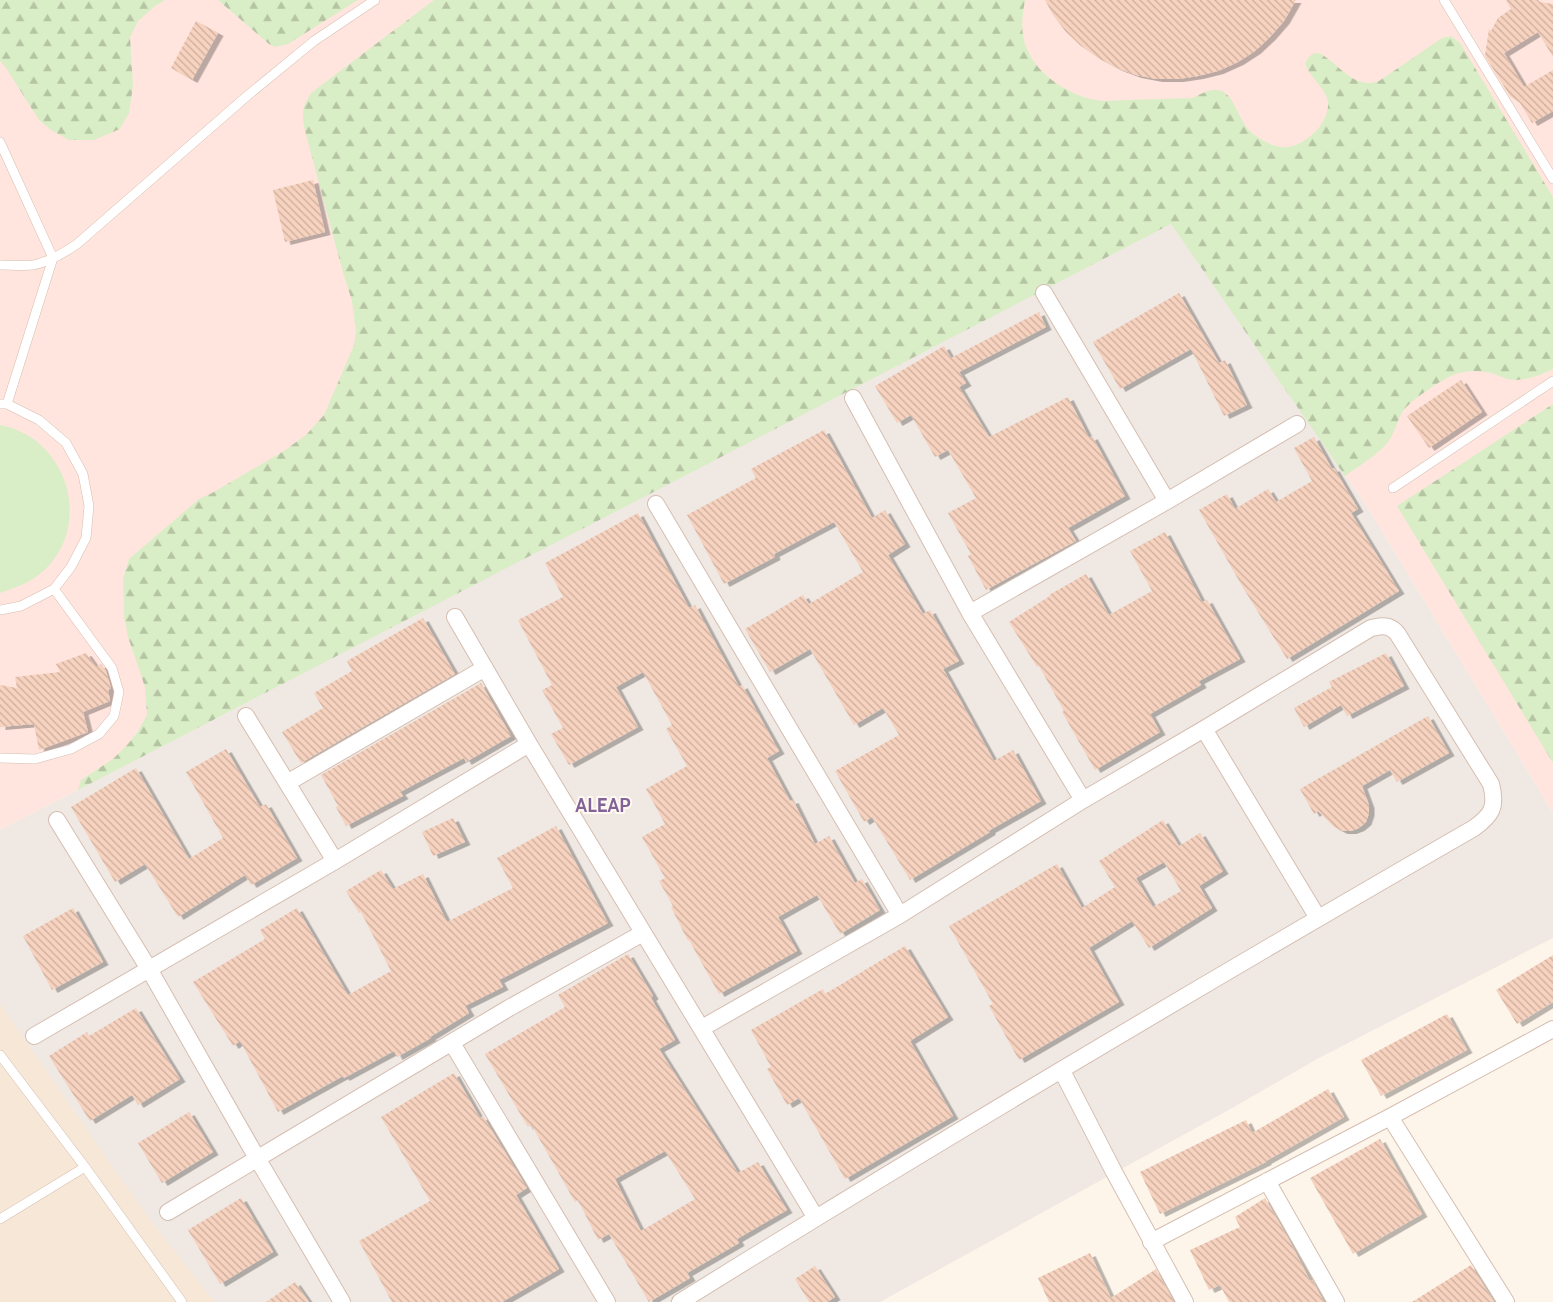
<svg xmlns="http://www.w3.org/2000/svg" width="1553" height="1302" viewBox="0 0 1553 1302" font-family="Cabin,sans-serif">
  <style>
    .residential { fill: #f7e7d7 }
    .commercial { fill: #ffe5dd }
    .industrial { fill: #f0e8e3 }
    .green { fill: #d9eec6 }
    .forest { fill: url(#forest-firs) }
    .building { fill: url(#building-back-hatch); fill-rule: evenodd; filter: url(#shadow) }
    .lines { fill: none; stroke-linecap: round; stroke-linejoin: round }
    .lane-casing { stroke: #d5beb0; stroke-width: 10 }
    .street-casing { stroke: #d5beb0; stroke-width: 18 }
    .lane { stroke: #fff; stroke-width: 9 }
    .street { stroke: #fff; stroke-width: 16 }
    .labels { text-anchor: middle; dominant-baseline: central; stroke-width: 4; stroke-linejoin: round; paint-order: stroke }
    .neighbourhood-label { font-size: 19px; font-weight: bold; fill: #836298; stroke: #fff9f2 }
  </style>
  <defs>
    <pattern id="forest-firs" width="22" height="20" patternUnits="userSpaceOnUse" patternTransform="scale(1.25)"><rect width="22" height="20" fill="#d9eec6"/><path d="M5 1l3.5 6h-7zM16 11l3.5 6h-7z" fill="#b5c4a3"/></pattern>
    <pattern id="building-back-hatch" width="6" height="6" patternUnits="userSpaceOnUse" patternTransform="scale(1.25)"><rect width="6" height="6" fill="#f6d2bf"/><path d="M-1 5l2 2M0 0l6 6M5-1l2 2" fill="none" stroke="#ccad9d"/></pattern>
    <filter id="shadow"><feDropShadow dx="5.5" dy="3" stdDeviation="0" flood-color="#0004"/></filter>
  </defs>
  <rect width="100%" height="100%" fill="#fef5ea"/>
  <path class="residential" d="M 0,1004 L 147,1216 L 215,1302 L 0,1302 Z"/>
  <path class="commercial" d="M 0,0 L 1553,0 L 1553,813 L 1366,505 L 1171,224 L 0,830 Z"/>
  <path class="industrial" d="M 1171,224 L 1366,505 L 1553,813 L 1553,938 L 1317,1059 L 1234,1107 L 880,1302 L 215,1302 L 147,1216 L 0,1004 L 0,830 L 246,703 L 481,579 Z"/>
  <path class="green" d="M 0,425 C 12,427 25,433 35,440 C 77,473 83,537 41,573 C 29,583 15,588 0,593 Z"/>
  <path class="forest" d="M 0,0 L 165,0 L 155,6 L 138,21 L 130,37 L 133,86 L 129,113 L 120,129 L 94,140 L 69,140 L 51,130 L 39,120 L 6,68 L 0,61 Z
    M 218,0 L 358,0 L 288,44 L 276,47 L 269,44 Z
    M 434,0 L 1025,0 C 1023,11 1021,23 1023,35 C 1028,69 1064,94 1096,100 C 1106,102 1117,100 1127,100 C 1149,99 1171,99 1193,98 C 1201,94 1212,87 1222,91 C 1233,96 1238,115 1245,125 C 1252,136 1271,147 1284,147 C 1296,148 1309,138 1317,130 C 1323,123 1329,112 1328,102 C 1325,86 1309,78 1305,63 C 1308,58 1311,53 1317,53 C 1321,53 1324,56 1327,58 C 1343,70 1357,89 1379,81 L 1442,38 L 1451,36 L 1460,43 L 1553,197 L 1553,369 C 1543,374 1528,380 1516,380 C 1508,380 1502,377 1494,374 C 1483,370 1467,370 1456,374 C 1443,378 1411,400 1403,411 C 1397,420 1396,430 1390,439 C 1381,453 1359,466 1345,476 L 1171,224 L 78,790 L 81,780 L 113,759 L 128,744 L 137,733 L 147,715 L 145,687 L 128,637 L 124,617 L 123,579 L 129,559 L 199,499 L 212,493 L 284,451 L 307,434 L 324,415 L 354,345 L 356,332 L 352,301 L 342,269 L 305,131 C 302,114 301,108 311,93 Z
    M 1553,404 L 1553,763 L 1397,506 Z"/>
  <path class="building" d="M 1045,0 L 1296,0 L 1284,21 L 1270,37 L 1255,51 L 1238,62 L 1218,71 L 1198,76 L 1178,79 L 1157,79 L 1136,75 L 1117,68 L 1098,58 L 1081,46 L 1066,32 L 1053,15 Z
    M 1506,0 L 1538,0 L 1540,2 L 1553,4 L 1553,57 L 1538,32 L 1504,53 L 1524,87 L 1553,70 L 1553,111 L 1532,123 L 1520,103 L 1510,96 L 1485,56 L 1489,29 L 1491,31 L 1498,18 L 1511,9 Z
    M 196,21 L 218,33 L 192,80 L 171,68 Z
    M 313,180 L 325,232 L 285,242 L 273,190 Z
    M 1179,293 L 1219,363 L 1225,360 L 1247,405 L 1224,416 L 1191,349 L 1120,389 L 1093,342 Z
    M 1039,312 L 1046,327 L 959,372 L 966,383 L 959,387 L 989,437 L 1068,397 L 1089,438 L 1092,436 L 1125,496 L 1068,528 L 1076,541 L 986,590 L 968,556 L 971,554 L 948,513 L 976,498 L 948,450 L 935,457 L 911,415 L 897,423 L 875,386 L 944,346 L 951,358 Z
    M 1461,380 L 1482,412 L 1429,448 L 1407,416 Z
    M 824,430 L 872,518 L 885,510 L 905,544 L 888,555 L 923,614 L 930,610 L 959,661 L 943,669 L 994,761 L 1013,750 L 1041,801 L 990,830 L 990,832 L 910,880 L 872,817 L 864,822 L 835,771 L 899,735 L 883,708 L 854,725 L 810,649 L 770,672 L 745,629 L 803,595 L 809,604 L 863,572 L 834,522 L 774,554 L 775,557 L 724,584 L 687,515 L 756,478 L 751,469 Z
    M 1314,437 L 1332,469 L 1334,468 L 1358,509 L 1351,513 L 1399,591 L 1287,659 L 1242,586 L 1199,510 L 1227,494 L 1235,509 L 1268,489 L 1276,502 L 1312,481 L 1294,448 Z
    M 638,513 L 689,608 L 695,605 L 739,687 L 742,685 L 779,751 L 767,758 L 790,801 L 793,800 L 815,844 L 829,836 L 855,883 L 862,879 L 880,910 L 840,934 L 817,895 L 778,917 L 797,951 L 719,994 L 689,940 L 688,941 L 671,907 L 673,906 L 659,881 L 665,878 L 642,837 L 665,824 L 646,789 L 687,766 L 666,729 L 672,725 L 643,672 L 616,687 L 638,727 L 569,765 L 551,734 L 563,728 L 542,690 L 552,685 L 518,620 L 563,597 L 545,563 Z
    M 1165,532 L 1202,602 L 1207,600 L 1240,659 L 1199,681 L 1201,685 L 1150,714 L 1160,732 L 1095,770 L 1062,712 L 1064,711 L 1039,666 L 1037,667 L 1009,622 L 1050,596 L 1049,595 L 1086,574 L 1109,615 L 1152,591 L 1130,551 Z
    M 423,618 L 455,674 L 301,763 L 282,732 L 323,708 L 314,693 L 352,671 L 347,661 Z
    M 86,653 L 96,667 L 101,664 L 106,671 L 111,688 L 108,690 L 110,701 L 83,712 L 88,732 L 39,750 L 34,724 L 0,727 L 0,685 L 17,688 L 15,677 L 60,672 L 56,664 Z
    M 1386,653 L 1404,686 L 1347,716 L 1341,705 L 1304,727 L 1294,708 L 1332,687 L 1329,682 Z
    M 481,683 L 511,736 L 466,762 L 464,758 L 400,792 L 403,796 L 346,826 L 336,807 L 338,806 L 321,775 Z
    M 1428,716 L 1449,753 L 1397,782 L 1390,770 L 1362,786 L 1369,805 L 1369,813 L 1366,822 L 1359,828 L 1351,831 L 1342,831 L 1334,827 L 1318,811 L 1314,814 L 1300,789 Z
    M 226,749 L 260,807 L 266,804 L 297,858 L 251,885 L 245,875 L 178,917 L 145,864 L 115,882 L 71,807 L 136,768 L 189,859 L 223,838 L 186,772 Z
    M 453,818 L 465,842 L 433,856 L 422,832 Z
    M 1163,820 L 1179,846 L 1200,833 L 1223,871 L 1199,886 L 1212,908 L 1149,948 L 1132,921 L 1089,948 L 1119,1002 L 1019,1060 L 989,1006 L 993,1004 L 949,926 L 1057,864 L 1082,908 L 1115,887 L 1099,861 ZM 1164,862 L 1181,891 L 1153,907 L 1136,878 Z
    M 556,826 L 608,923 L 499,980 L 503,987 L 465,1006 L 469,1013 L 430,1037 L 431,1038 L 397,1057 L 394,1051 L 344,1078 L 343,1076 L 278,1112 L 240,1041 L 233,1046 L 193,982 L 265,939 L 260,930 L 297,908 L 348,995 L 391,971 L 361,912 L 359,913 L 346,891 L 381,870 L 393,889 L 423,874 L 447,922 L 513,888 L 497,858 Z
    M 73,908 L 103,962 L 52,990 L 23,936 Z
    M 905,946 L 948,1017 L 910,1041 L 953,1116 L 845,1179 L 799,1098 L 787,1105 L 767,1069 L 771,1067 L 751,1030 L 823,989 L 825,994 Z
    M 628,954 L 653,996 L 651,998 L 675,1040 L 659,1049 L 738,1173 L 758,1162 L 787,1210 L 737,1239 L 739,1243 L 687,1273 L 690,1278 L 649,1302 L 609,1234 L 598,1240 L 578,1200 L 575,1202 L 531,1124 L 528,1127 L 485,1054 L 565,1007 L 558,995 ZM 665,1151 L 695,1199 L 641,1231 L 615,1179 Z
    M 1553,955 L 1553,1002 L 1517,1024 L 1496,990 Z
    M 136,1008 L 180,1079 L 138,1105 L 132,1095 L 90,1121 L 49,1056 L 87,1032 L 89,1036 Z
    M 1447,1014 L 1467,1050 L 1381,1096 L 1361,1060 Z
    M 454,1073 L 480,1118 L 483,1116 L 527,1188 L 516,1195 L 559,1269 L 502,1302 L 392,1302 L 359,1241 L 430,1201 L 381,1117 Z
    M 1328,1089 L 1344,1117 L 1266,1161 L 1266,1162 L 1160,1214 L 1140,1172 L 1246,1120 L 1252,1133 Z
    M 189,1112 L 213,1152 L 162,1183 L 138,1143 Z
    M 1380,1139 L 1422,1214 L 1353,1254 L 1310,1178 Z
    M 241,1198 L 273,1252 L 220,1284 L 188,1230 Z
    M 1265,1198 L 1289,1240 L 1310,1281 L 1312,1280 L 1324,1302 L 1229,1302 L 1220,1285 L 1209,1290 L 1190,1250 L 1240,1227 L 1235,1217 Z
    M 1090,1253 L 1111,1298 L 1156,1269 L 1174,1302 L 1049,1302 L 1038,1278 Z
    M 1471,1265 L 1494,1302 L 1412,1302 Z
    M 815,1266 L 835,1297 L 827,1302 L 809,1302 L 795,1279 Z
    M 295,1282 L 309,1302 L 266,1302 Z"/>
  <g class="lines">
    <g class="lane-casing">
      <path id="lane" d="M 1444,0 L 1553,179
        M 0,142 L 53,258 L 7,404
        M 0,265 C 11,265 22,266 33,265 C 49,262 64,253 77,244 L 247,96 L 314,41 L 375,0
        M 0,404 L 7,404 L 39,420 L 66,443 L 83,474 L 89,506 L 86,538 L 71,567 L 54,589 L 21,606 L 0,610
        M 1393,488 L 1553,381
        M 0,758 L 35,759 L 71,749 L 99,734 L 114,716 L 119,692 L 112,668 L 54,589
        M 0,1055 L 85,1167 L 0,1219
        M 85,1167 L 182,1302"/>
    </g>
    <g class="street-casing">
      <path id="street" d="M 1044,293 L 1167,501
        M 853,398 L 970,613 L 1083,800
        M 656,504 L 900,915
        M 970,613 L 1167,501 L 1297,424
        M 455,617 L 529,744 L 816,1218
        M 246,716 L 335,861
        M 1204,729 L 1318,918
        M 287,783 L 485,668
        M 57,820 L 149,969 L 257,1158 L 342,1302
        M 34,1036 L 335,861 L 529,744
        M 452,1043 L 607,1302
        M 1062,1071 L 1114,1172 L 1185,1302
        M 1390,1117 L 1506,1302
        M 1267,1181 L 1336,1302
        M 168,1212 L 509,1008 L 643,933
        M 1151,1242 L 1390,1117 L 1553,1029
        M 680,1302 C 942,1139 1207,982 1474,828 C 1492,815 1497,807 1491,784 L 1397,633 C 1389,624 1382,626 1371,628 L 1204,729 L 1083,800 L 900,915 L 702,1028"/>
    </g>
    <use href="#lane" class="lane"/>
    <use href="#street" class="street"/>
  </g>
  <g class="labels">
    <g class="neighbourhood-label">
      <text x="603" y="805">ALEAP</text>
    </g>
  </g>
</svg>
